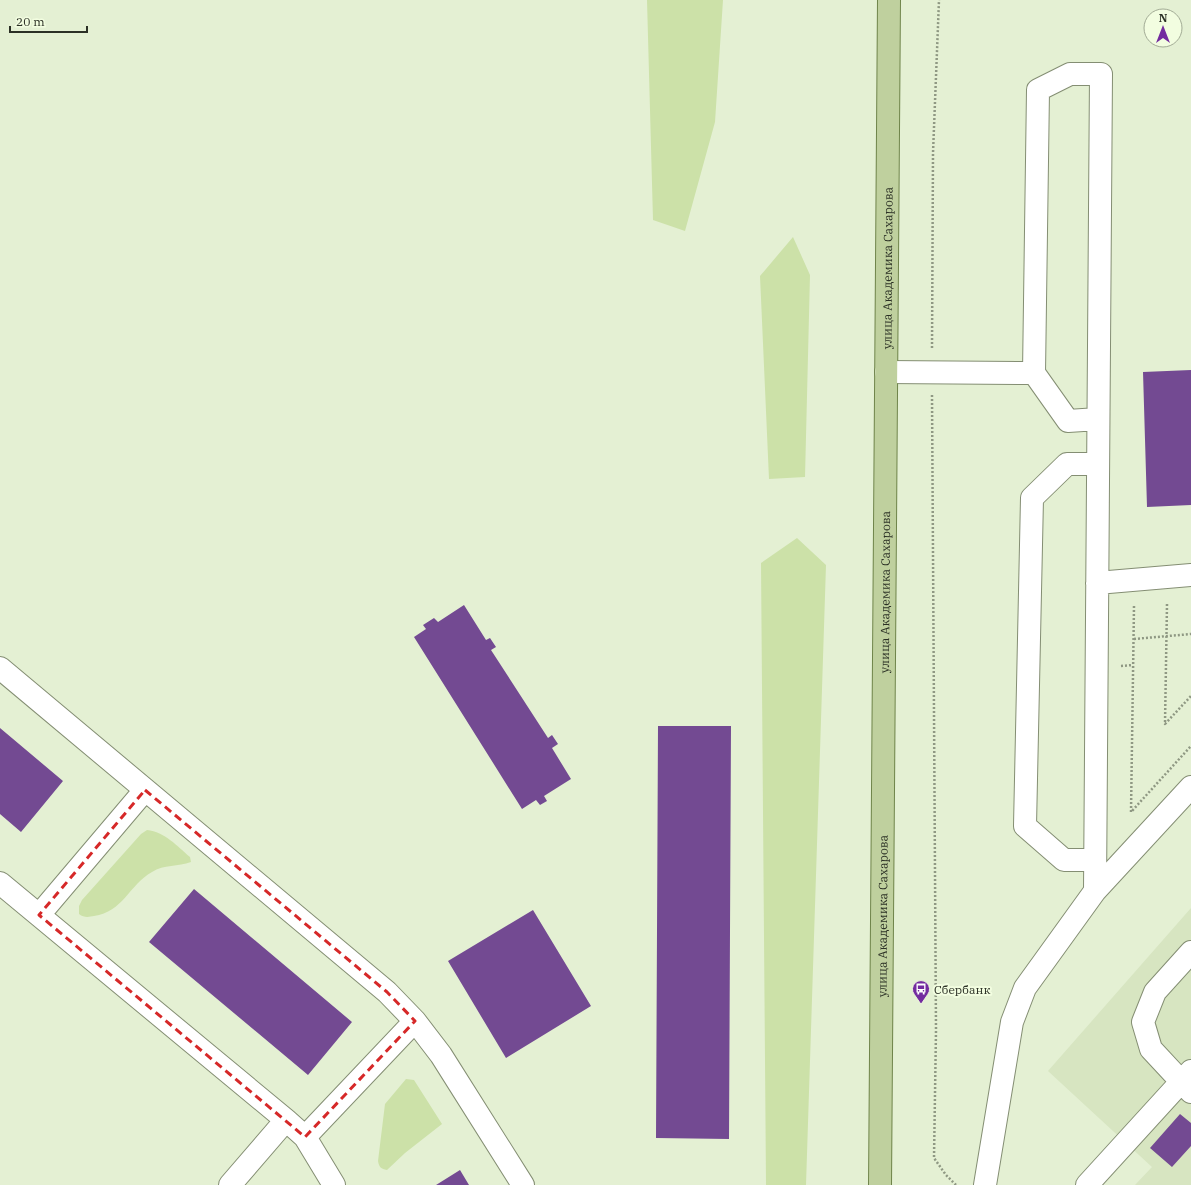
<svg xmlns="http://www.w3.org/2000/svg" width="1191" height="1185" viewBox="0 0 1191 1185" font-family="'IBM Plex Serif',serif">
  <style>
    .built { fill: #d7e5c1 }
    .green { fill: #cce1a8 }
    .building { fill: #734a92 }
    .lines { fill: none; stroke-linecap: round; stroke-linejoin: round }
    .minor-casing { stroke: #848e73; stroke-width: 24 }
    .major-casing { stroke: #6f844a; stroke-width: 24 }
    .path { stroke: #8f9883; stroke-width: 2.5; stroke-dasharray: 2 2; stroke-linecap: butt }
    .minor { stroke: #fff; stroke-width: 22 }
    .major { stroke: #bfd09e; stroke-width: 22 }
    .marked { fill: none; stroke: #d62828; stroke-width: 3; stroke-dasharray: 8 5; stroke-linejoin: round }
    .labels { text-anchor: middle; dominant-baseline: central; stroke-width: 4; stroke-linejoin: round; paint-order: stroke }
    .street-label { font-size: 12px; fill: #2b3025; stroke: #f2fde0 }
    .poi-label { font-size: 12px; fill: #2b3025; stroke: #f2fde0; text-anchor: start }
  </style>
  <rect width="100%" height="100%" fill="#e4f0d3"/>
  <path class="built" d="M 1191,908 L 1191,1185 L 1135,1185 L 1152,1167 L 1048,1071 Z"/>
  <path class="green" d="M 647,0 L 723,0 L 715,122 L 685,231 L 653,220 Z
    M 793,237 L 810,275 L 805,477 L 769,479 L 760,276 Z
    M 797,538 L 826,565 L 806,1185 L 766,1185 L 761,563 Z
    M 147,830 C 165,832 177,846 190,857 L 191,862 C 178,867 164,864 152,872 C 129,885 123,912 94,916 C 89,917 84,918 79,914 L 79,906 L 82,900 L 141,834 Z
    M 406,1079 L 414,1080 L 442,1124 L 405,1153 L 387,1170 C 381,1169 379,1167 378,1161 L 385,1104 Z"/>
  <path class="building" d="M 1191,370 L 1191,505 L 1147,507 L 1143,372 Z
    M 464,605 L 486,640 L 490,638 L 496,647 L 491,650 L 548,738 L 552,735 L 558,744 L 552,748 L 571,779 L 544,796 L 547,801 L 540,805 L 536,800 L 522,809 L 414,637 L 426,629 L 423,625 L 434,618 L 438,622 Z
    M 658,726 L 731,726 L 729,1139 L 656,1138 Z
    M 0,728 L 63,781 L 21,832 L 0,814 Z
    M 194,889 L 352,1022 L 308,1075 L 149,942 Z
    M 533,910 L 591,1006 L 506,1058 L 448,961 Z
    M 1180,1114 L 1191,1123 L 1191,1146 L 1172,1167 L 1150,1148 Z
    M 460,1170 L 469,1185 L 436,1185 Z"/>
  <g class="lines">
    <g class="minor-casing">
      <path id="minor" d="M 886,372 L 1034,373 L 1038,90 L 1070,74 L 1101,74 L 1095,891
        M 1034,373 L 1068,421 L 1098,419
        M 1097,583 L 1191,575
        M 0,668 L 387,992 L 415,1021 L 441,1055 L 523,1185
        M 1095,860 L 1064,860 L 1025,826 L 1032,498 L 1067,464 L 1098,464
        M 0,883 L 286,1120 L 305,1137 L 334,1185
        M 39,915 L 145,790
        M 1191,952 L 1155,992 L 1143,1022 L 1151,1049 L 1191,1092
        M 305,1137 L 415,1021
        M 230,1185 L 286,1120
        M 985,1185 L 1012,1022 L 1025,988 L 1095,891 L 1191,787
        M 1087,1185 L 1191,1071"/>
    </g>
    <g class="major-casing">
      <g id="major">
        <path id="s1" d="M 880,1185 L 889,0"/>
      </g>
    </g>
    <path class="path" d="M 932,348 L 933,153 L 939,0
      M 932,395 L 936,1030 L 934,1158 L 946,1175 L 956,1185
      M 1167,604 L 1165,724 L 1191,696
      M 1134,606 L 1131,812 L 1191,746
      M 1134,639 L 1191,634
      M 1121,666 L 1133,665"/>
    <use href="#minor" class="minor"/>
    <use href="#major" class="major"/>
  </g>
  <path class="marked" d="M 145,790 L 387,992 L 415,1021 L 305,1137 L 39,915 Z"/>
  <defs>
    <g id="bus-pin" transform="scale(0.9)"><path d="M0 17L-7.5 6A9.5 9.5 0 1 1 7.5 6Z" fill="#732b9f" stroke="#f2fde0"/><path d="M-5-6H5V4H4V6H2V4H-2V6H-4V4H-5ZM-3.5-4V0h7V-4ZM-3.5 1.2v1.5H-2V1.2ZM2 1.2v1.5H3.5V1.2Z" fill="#fff"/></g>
  </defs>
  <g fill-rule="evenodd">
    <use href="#bus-pin" x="921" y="989"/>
  </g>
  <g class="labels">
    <g class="street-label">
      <text stroke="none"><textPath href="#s1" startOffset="917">улица Академика Сахарова</textPath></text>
      <text stroke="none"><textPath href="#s1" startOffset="593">улица Академика Сахарова</textPath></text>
      <text stroke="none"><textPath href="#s1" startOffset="269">улица Академика Сахарова</textPath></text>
    </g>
    <g class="poi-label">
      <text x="934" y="989">Сбербанк</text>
    </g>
  </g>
  <g transform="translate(1163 28)"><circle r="19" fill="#f2fde0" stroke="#a2ab95"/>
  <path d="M0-3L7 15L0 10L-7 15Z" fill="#732b9f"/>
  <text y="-6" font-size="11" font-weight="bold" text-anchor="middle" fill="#2b3025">N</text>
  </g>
  <path d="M10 26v6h77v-6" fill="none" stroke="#2b3025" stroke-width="2"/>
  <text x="16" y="26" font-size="12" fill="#2b3025" stroke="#f2fde0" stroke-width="3" paint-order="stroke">20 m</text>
</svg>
